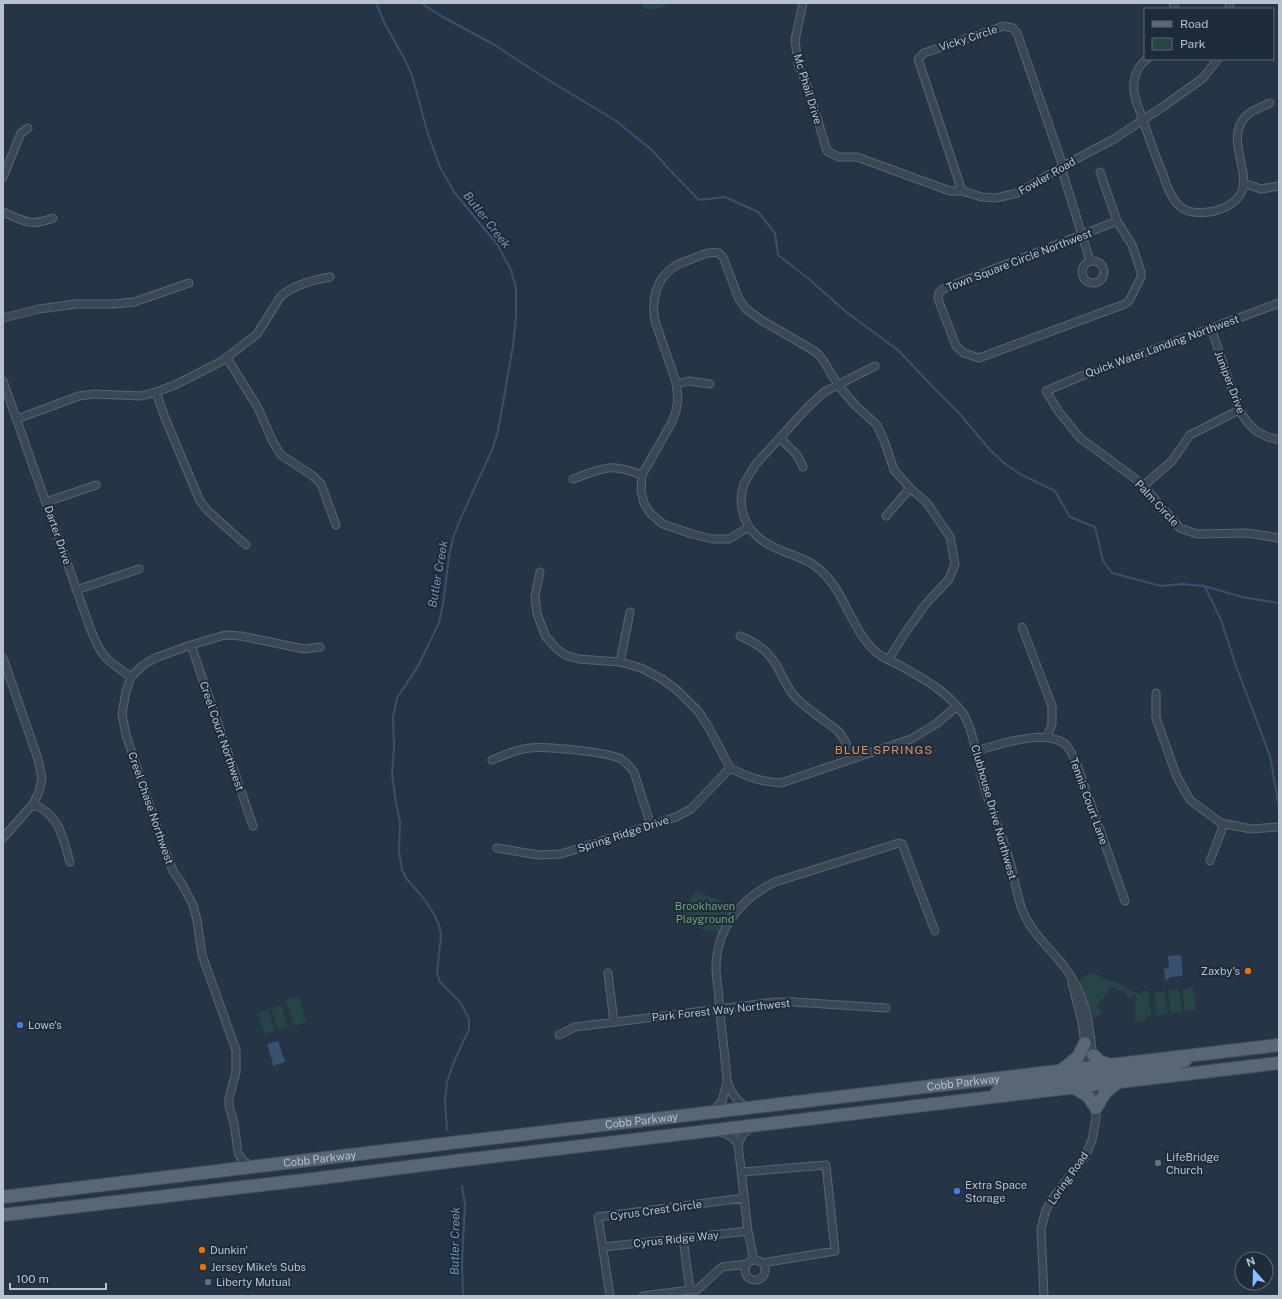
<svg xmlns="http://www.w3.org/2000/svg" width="1282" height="1299" viewBox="0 0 1282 1299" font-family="'Public Sans',sans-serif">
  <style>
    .green { fill: #274547 }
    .water { fill: #37516e }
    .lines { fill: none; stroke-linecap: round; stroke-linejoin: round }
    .stream { stroke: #37516e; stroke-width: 2 }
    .street-casing { stroke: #586472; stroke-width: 9 }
    .primary-casing { stroke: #465261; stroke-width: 14 }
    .street { stroke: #3a4755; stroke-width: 7 }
    .primary { stroke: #586675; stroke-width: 12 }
    .food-dot { fill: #e8710a; stroke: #1e2b3a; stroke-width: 1.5 }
    .shop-dot { fill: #3f7fe0; stroke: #1e2b3a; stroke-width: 1.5 }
    .worship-dot { fill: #6b7280; stroke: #1e2b3a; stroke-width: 1.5 }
    .service-dot { fill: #5c6f8a; stroke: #1e2b3a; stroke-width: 1.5 }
    .labels { text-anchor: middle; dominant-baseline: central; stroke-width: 4; stroke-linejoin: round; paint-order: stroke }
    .street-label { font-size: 11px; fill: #b8c2ce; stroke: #1e2b3a }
    .park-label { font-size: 11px; fill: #6da176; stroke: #1e2b3a }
    .poi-label { font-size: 11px; fill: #b8c2ce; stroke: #1e2b3a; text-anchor: start }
    .water-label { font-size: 12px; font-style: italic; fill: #7594b4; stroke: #1e2b3a }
    .neighbourhood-label { font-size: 12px; letter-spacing: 1px; fill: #df9161; stroke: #1e2b3a }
  </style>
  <rect width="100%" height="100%" fill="#253546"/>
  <path class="green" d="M 642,3 L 673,3 L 656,9 L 643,9 Z
    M 695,891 L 739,908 L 719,933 L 678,923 Z
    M 1092,973 L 1099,975 L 1102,979 C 1108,980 1113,980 1118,983 C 1126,987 1132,993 1142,994 L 1142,990 L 1148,991 L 1151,1015 L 1145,1018 L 1146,1021 L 1135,1022 L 1135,1001 L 1137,1000 L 1136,994 L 1129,1000 L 1124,992 L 1117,990 L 1112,987 L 1097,1006 L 1103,1012 L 1094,1018 L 1089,1014 L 1080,984 L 1081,978 Z
    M 1193,987 L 1196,1010 L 1185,1011 L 1182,989 Z
    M 1179,989 L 1182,1012 L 1171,1013 L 1168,991 Z
    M 1165,991 L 1168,1014 L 1157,1015 L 1154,993 Z
    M 298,996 L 307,1022 L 294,1026 L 286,1000 Z
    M 281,1005 L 288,1026 L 278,1029 L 271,1008 Z
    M 268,1009 L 275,1031 L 265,1034 L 258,1013 Z"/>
  <path class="water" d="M 1181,955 L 1183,976 L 1169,977 L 1169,979 L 1165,980 L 1164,968 L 1169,969 L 1168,956 Z
    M 278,1041 L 285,1062 L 273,1066 L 272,1063 L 273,1063 L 267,1044 Z"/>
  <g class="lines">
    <path class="stream" d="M 376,3 L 385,24 L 404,58 L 412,75 L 427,131 L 440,167 L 454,192 L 497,244 L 511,270 L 516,288 L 516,317 L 513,346 L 498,431 L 492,450 L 460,520 L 453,538 L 449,556 L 443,604 L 439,623 L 418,666 L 397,698 L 393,717 L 394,746 L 392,775 L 396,803 L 400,822 L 399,851 L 402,870 L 406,878 L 425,900 L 435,916 L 439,925 L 441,935 L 437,973 L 440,982 L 460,1002 L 469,1019 L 469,1029 L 453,1064 L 447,1082 L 445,1101 L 447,1130
      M 421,3 L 443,17 L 493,44 L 542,76 L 616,121 L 653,151 L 666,166 L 699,200 L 725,197 L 758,212 L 775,233 L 778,255 L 809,279 L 845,311 L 899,351 L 932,386 L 959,413 L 990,450 L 1004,463 L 1020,474 L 1055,491 L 1070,517 L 1095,527 L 1103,561 L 1112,573 L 1161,586 L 1181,584 L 1204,586 L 1242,597 L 1279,603
      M 1205,587 L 1221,620 L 1236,666 L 1270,756 L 1279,808
      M 462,1186 L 465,1205 L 462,1263 L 463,1296"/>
    <g class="street-casing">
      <path id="street" d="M 803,3 L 795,40 L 798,64 L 809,91 L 827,151 L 839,157 L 857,157 L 950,191 L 962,191 L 982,197 L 996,198 L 1018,193 L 1063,166 L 1114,139 L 1164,106 L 1203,78 L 1218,59
        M 1173,3 L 1175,9
        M 1229,9 L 1230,3
        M 1147,59 C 1139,65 1135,73 1134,82 C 1132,95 1139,108 1143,120 C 1149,138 1155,156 1163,174 C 1165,181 1167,188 1171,194 C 1173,199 1178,205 1182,208 C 1190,214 1206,213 1215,211 C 1275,193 1217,146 1246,116 C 1251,110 1263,107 1270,103
        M 1061,167 L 1090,261
        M 1100,172 L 1117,221 L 1132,245 L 1141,272 L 1141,277 L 1129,301 L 1125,304 L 979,358 L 964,353 L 956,346 L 938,299 L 939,293 L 943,289 L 1117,221
        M 3,177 L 21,133 L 28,128
        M 1243,183 L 1261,189 L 1279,186
        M 962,191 L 918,59 L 924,53 L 1004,26 L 1013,28 L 1017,33 L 1063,166
        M 3,212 C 24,221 30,227 53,218
        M1082 272a11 11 0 1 1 22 0a11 11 0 1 1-22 0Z
        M 1279,303 L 1079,377 L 1046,391 L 1059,412 L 1080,438 L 1141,483 L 1180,528 L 1197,534 L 1247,533 L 1279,538
        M 3,318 L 39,309 L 76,304 L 113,304 L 134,302 L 189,283
        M 1211,328 L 1239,410 L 1248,423 L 1256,431 L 1268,437 L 1279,440
        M 227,358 L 258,408 L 273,442 L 281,455 L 313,476 L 321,484 L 336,525
        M 875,366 L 824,392 L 807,408 L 755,465 C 752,471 747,478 744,484 C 738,500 742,520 753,532 C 771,553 802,553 820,570 C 845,591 851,630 876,652 C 883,658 893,662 901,666 C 924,679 946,691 962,712 C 973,726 979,768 984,786 C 991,810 1001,832 1008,855 C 1014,874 1016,894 1023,912 C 1032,933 1049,948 1063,965 C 1086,995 1089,1021 1093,1058
        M 3,381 L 88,622 C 92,633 96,645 103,654 C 110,664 122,670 131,677
        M 676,384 L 688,381 L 710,384
        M 156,392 L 165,418 L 200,501 L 208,511 L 246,545
        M 17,419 L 79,396 L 94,394 L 141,396 L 156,392 L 175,385 L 222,361 L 257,334 L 281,296 C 294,285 312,280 330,277
        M 780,438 L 797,455 L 803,467
        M 573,479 C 604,468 610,462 642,475
        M 1143,486 L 1172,461 L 1190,435 L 1239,410
        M 46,502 L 96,485
        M 886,516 L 910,488
        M 749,527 L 729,539 L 712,539 L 692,534 L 663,524 L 650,513 L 644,503 L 641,491 L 642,475 L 672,422 L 676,411 L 678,400 L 676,382 L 655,321 C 651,300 656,278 675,266 C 680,263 687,261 692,259 C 701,255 710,251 719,253 L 723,257 L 739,299 L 746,309 L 761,320 L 816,352 L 823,360 L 838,385 L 855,405 L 877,425 L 885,443 L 894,470 L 910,488 L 927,503 L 950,537 L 955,564 L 949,579 L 925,605 L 903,636 L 889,659
        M 540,572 L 535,596 L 537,614 L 546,637 L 557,649 L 565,655 L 579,659 L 620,662 L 641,668 L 662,679 L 677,690 L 698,711 L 709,728 L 730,768
        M 76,590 L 139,569
        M 1022,627 L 1052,706 L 1052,724 L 1047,737
        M 740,636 C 761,645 771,653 781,674 C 785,682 790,692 796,698 C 808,710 824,720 838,731 C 845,739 849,748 852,759
        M 191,645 L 253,826
        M 3,658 L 38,759 L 42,778 L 39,792 L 33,804 L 3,838
        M 620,662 L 630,612
        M 1156,693 L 1156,718 L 1177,777 L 1190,800 L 1221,823 L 1251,829 L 1279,827
        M 975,751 C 1000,745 1043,728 1065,744 C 1070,748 1073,757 1076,762 L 1125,901
        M 492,760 C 504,755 517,749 530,748 C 545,746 608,752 621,759 C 626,762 630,767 634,772 L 651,826
        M 730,768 C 748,777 761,782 781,783 L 911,739 L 936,724 L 957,706
        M 33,804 C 60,816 62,835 70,862
        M 497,848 L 538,855 L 561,854 L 676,817 L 691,809 L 730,768
        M 1210,861 L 1224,824
        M 608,973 L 614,1022
        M 1072,983 L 1082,1022 L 1089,1071
        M 559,1035 L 575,1027 L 775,1002 L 794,1002 L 886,1008
        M 747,1107 C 736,1101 730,1092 727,1080 C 725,1054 721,1027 719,1001 C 719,990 716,979 716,968 C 716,929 741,898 775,882 L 899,843 L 902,844 L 935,931
        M 713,1111 L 722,1101 L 727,1082
        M 751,1127 L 743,1134 L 738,1144 L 748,1231 L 754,1260
        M 719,1131 L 732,1137 L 738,1144
        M 252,1166 L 243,1161 L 238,1153 L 234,1123 L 229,1106 L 229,1098 L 236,1072 L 236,1050 L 202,955 L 197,920 L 193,905 L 182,884 L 173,871 L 164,848 L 126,735 L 122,714 L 126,691 L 131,677 L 142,666 L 155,658 L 191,645 L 225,635 L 241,636 L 304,649 L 320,647
        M 742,1172 L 826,1165 L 835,1251 L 762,1263
        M 683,1238 L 690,1290
        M 603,1247 L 748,1231
        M745 1270a10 10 0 1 1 20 0a10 10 0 1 1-20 0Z
        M 610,1296 L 598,1217 L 744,1198
        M 643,1296 L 690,1290 L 697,1290 L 722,1267 L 747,1264
        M 1044,1296 L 1041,1229 L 1046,1210 L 1052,1199 L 1080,1163 L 1085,1157 L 1092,1140 L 1096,1118 L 1094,1082"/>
    </g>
    <g class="primary-casing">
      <g id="primary">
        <path d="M 1093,1055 L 1099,1061 L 1110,1065"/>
        <path d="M 1062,1070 L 1078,1057 L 1085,1043"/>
        <path d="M 1073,1087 L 1088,1096 L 1096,1108"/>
        <path d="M 997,1091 L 1015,1085 L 1165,1067 L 1185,1061"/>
        <path d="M 1096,1108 L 1105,1093 L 1118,1082"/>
        <path id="s1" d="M 3,1197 L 400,1149 L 1279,1045"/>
        <path d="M 3,1215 L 313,1179 L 455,1161 L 1279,1063"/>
      </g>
    </g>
    <use href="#street" class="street"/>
    <use href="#primary" class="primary"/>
  </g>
  <g class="food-dot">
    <circle cx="1248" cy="971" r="4"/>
    <circle cx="202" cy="1250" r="4"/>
    <circle cx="203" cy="1267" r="4"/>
  </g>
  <g class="shop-dot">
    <circle cx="20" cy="1025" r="4"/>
    <circle cx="957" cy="1191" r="4"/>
  </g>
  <circle class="worship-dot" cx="1158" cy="1163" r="4"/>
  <circle class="service-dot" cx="208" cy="1282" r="4"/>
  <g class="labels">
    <g class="street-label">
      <text transform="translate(968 38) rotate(-18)">Vicky Circle</text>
      <text transform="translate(808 89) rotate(73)">Mc Phail Drive</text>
      <text transform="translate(1047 176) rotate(-30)">Fowler Road</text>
      <text transform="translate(1019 260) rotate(-21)">Town Square Circle Northwest</text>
      <text transform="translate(1162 346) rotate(-20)">Quick Water Landing Northwest</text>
      <text transform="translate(1230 382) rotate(69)">Juniper Drive</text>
      <text transform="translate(1157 503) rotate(47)">Palm Circle</text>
      <text transform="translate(58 535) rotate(71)">Darter Drive</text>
      <text transform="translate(222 736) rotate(71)">Creel Court Northwest</text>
      <text transform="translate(1089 801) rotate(70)">Tennis Court Lane</text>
      <text transform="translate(151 808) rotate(71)">Creel Chase Northwest</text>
      <text transform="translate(994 812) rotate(74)">Clubhouse Drive Northwest</text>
      <text transform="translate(623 834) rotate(-18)">Spring Ridge Drive</text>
      <text transform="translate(721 1010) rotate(-6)">Park Forest Way Northwest</text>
      <text stroke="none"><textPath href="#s1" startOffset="967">Cobb Parkway</textPath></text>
      <text stroke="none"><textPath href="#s1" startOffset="643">Cobb Parkway</textPath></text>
      <text stroke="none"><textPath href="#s1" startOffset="319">Cobb Parkway</textPath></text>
      <text transform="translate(1068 1178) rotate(-55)">Loring Road</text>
      <text transform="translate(656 1210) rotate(-8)">Cyrus Crest Circle</text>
      <text transform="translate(676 1239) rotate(-6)">Cyrus Ridge Way</text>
    </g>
    <g class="park-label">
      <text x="705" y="906">Brookhaven<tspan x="705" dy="13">Playground</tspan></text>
    </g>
    <g class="poi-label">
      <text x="1240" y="971" text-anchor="end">Zaxby's</text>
      <text x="28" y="1025">Lowe's</text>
      <text x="1166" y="1157">LifeBridge<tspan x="1166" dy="13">Church</tspan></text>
      <text x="965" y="1185">Extra Space<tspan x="965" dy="13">Storage</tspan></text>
      <text x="210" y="1250">Dunkin'</text>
      <text x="211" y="1267">Jersey Mike's Subs</text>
      <text x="216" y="1282">Liberty Mutual</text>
    </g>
    <g class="water-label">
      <text transform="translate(487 220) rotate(52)">Butler Creek</text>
      <text transform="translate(438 574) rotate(-80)">Butler Creek</text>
      <text transform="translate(455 1241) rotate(-89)">Butler Creek</text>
    </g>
    <g class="neighbourhood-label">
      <text x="884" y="750">BLUE SPRINGS</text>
    </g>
  </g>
  <rect width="1282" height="1299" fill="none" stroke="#b8c2ce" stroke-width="8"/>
  <rect x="1144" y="8" width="130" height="52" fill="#1e2b3a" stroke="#5c6775"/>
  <rect x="1152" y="21" width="20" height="6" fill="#586675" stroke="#5c6775"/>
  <text x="1180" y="28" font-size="12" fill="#b8c2ce">Road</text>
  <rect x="1152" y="38" width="20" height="12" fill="#274547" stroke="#5c6775"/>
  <text x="1180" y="48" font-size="12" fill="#b8c2ce">Park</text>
  <g transform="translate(1254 1271) rotate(340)"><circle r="19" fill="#1e2b3a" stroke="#5c6775"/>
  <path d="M0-3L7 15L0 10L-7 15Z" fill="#8cbfff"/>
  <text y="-6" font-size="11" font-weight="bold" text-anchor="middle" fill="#b8c2ce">N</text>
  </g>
  <path d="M10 1283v6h96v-6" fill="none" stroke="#b8c2ce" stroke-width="2"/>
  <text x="16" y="1283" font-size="12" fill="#b8c2ce" stroke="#1e2b3a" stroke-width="3" paint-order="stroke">100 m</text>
</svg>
